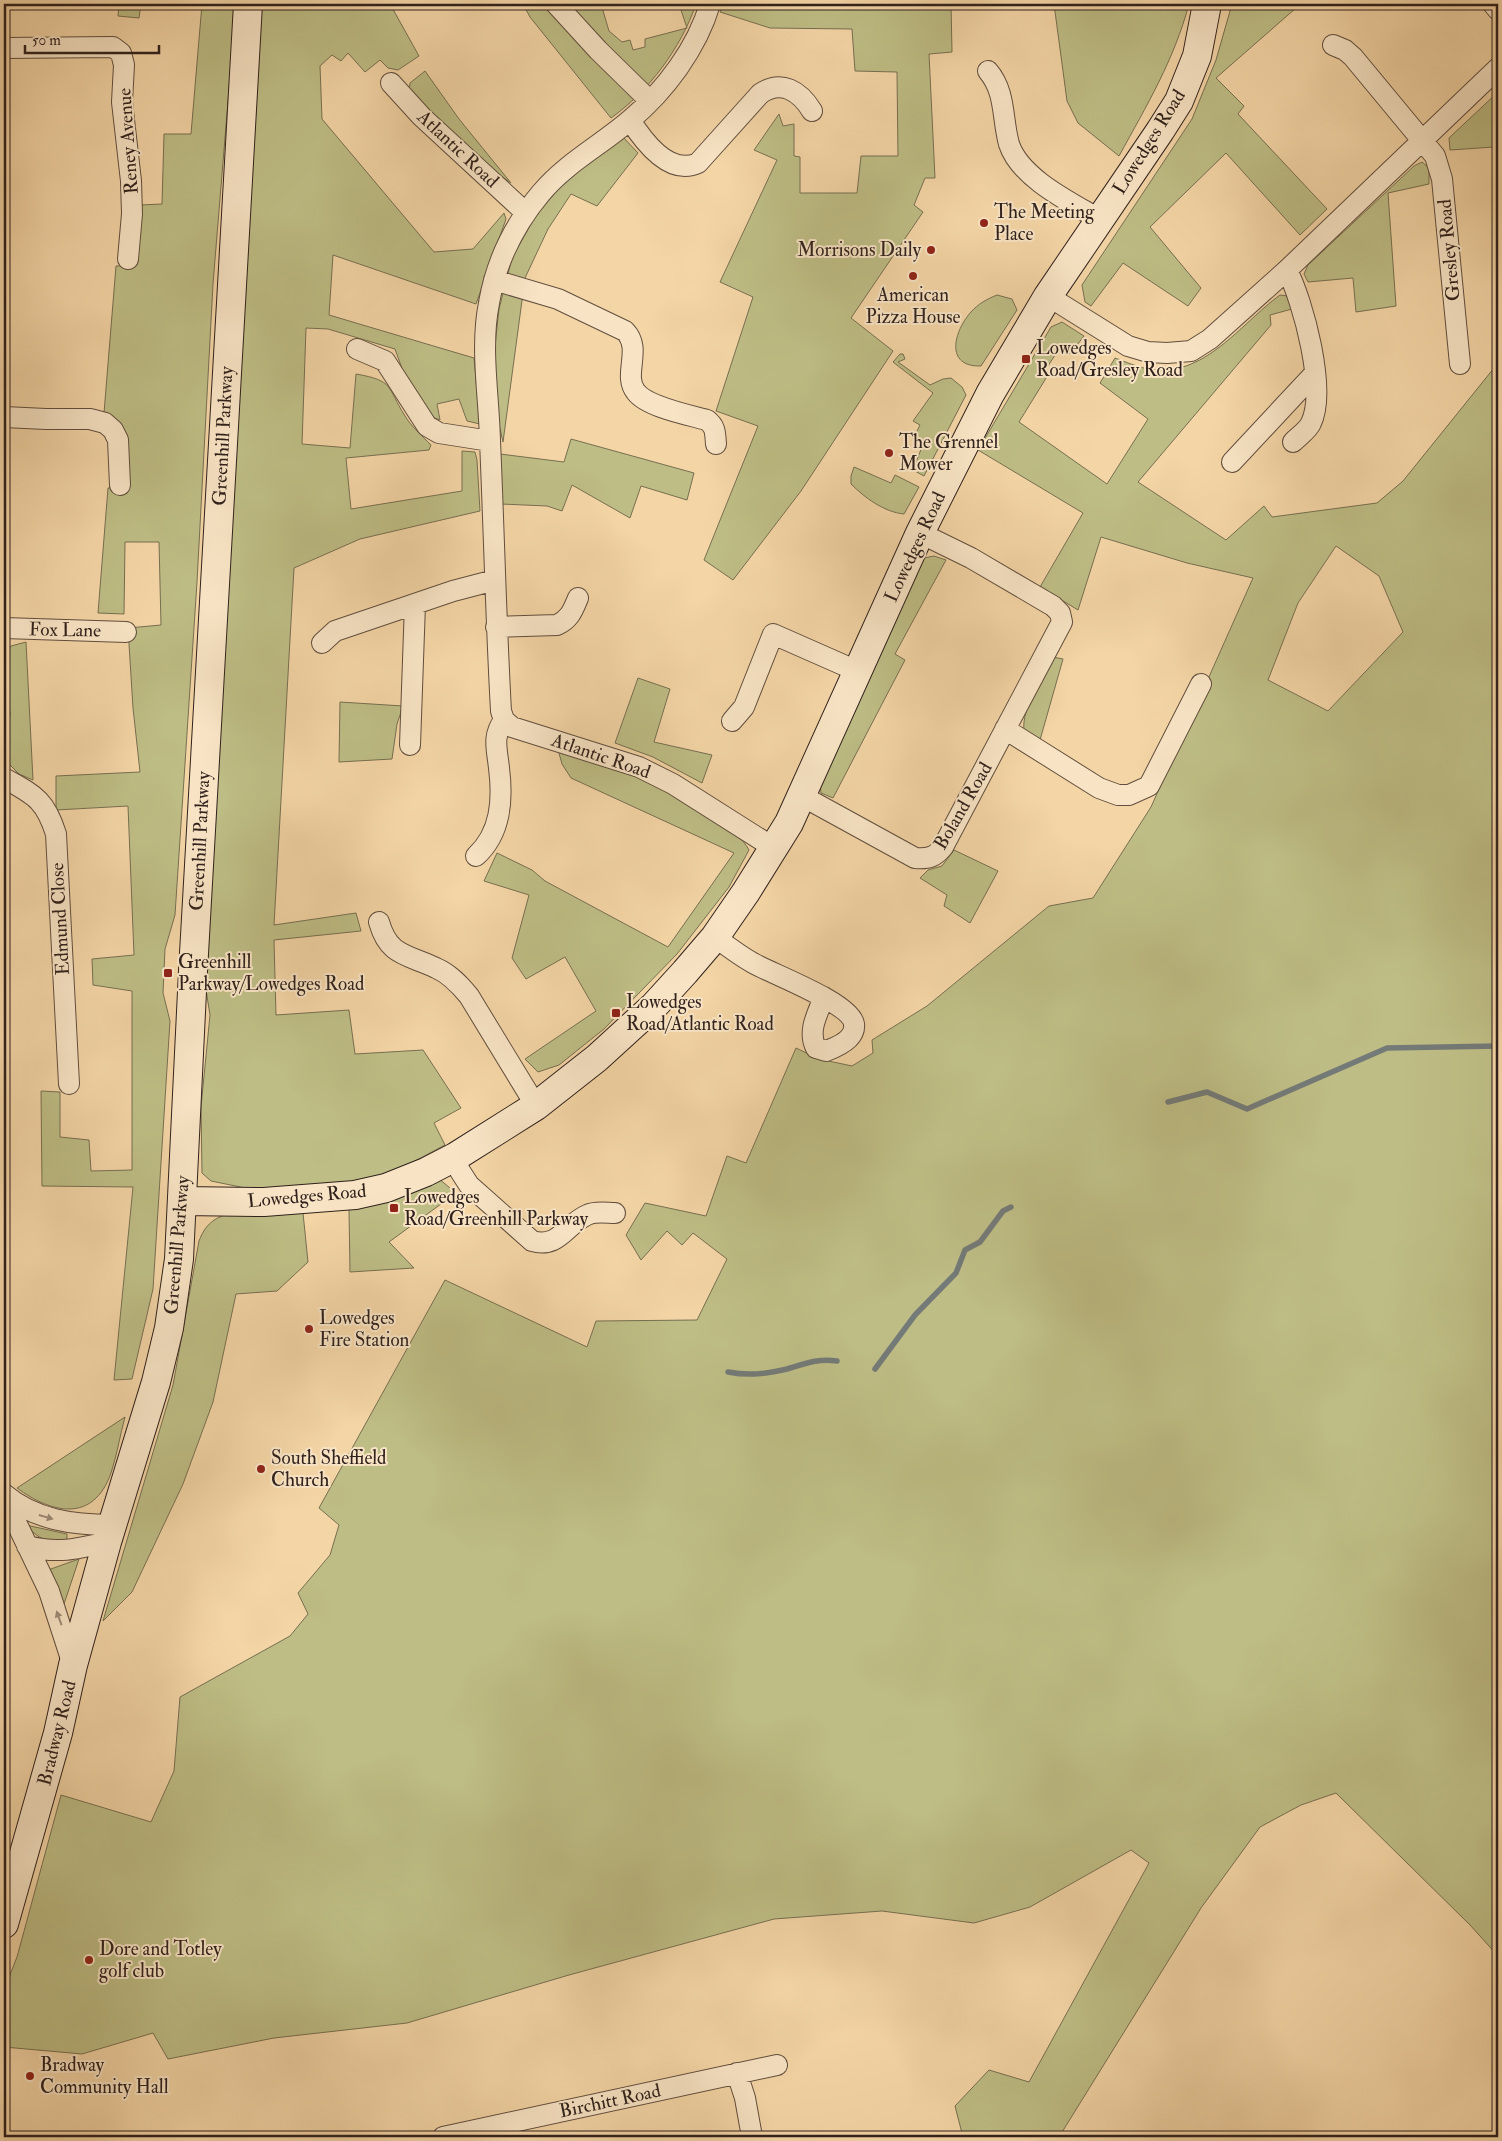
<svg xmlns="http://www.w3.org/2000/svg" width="1502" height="2141" viewBox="0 0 1502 2141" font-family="'IM FELL Double Pica',serif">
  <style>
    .green { fill: #bebd85; stroke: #776f50; fill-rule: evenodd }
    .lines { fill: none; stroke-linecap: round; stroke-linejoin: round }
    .stream { stroke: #747a77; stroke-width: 5.5 }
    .street-casing { stroke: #614e3e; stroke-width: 22 }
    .secondary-casing { stroke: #30211c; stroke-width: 30 }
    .street { stroke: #f8e4c5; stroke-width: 20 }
    .secondary { stroke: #f8e4c5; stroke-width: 28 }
    .oneway { fill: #9e8c79 }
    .poi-dot { fill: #8f2418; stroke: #f8e4c5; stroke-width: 2 }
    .labels { text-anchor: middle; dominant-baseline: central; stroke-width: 4; stroke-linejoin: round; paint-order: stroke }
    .street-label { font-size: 19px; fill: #30211c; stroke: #f8e4c5 }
    .poi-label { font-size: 19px; fill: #30211c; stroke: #f8e4c5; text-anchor: start }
  </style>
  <rect width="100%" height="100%" fill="#f4d5a6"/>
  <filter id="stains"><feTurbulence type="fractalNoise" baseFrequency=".004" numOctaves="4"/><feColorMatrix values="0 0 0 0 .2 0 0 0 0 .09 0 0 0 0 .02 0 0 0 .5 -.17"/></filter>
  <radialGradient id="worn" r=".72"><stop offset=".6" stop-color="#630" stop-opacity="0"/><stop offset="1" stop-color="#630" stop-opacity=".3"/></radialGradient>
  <path class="green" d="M 119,4 L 141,4 L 139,18 L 118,16 Z
    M 202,4 L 236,4 L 213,284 L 197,582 L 175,915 L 165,949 L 163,993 L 170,1021 L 153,1289 L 132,1379 L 114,1380 L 133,1187 L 42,1186 L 41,1091 L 60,1092 L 60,1137 L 89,1140 L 91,1171 L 132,1170 L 132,991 L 93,985 L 92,959 L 134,955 L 128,806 L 56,810 L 56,776 L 140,772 L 133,708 L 128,628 L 161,625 L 159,542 L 125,542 L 124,614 L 98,613 L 108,488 L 126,487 L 104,413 L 116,266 L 137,265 L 140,205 L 162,204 L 164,134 L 191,134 Z
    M 260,4 L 390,4 L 419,56 L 398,70 L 388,68 L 380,60 L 365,72 L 348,53 L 341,61 L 332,55 L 320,66 L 322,119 L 434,252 L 473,249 L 504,213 L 506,219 L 476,304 L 333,255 L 329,315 L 474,358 L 480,424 L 467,421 L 459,399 L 437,404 L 440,420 L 430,416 L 404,374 L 395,349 L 328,329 L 306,328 L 302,444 L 350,448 L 356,374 C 395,381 386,386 405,416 C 411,426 422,436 431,445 L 429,450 L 346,458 L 351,509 L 462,491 L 462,451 L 475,452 L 477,460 L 480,511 L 360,539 L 294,568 L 274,925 L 356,913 L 361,931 L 274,940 L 276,1015 L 349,1010 L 355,1054 L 423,1050 L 461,1108 L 434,1123 L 445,1145 L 383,1178 L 338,1184 L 255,1190 L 211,1181 L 202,1173 L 201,1107 L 210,1015 L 203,971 Z
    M 523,4 L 601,4 L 609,31 L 622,42 L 630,40 L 633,50 L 645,47 L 645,39 L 687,28 L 679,4 L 696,4 C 681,48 649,91 611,118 L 530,17 Z
    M 723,4 L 951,4 L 952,52 L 929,54 L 935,178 L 925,178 L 914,205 L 923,212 L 851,318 L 893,351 L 801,491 L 733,580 L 704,560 L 758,426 L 716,411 L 753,297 L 720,282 L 777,160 L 754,150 L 779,114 L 783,126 L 794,124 L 794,156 L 800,157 L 800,193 L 857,193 L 861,156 L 898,156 L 897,72 L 855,71 L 852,29 L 770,28 L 720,12 Z
    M 1054,4 L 1189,4 C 1174,60 1147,105 1119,156 L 1078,123 L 1067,101 Z
    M 1232,4 L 1292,4 L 1296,8 L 1216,78 L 1244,106 L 1238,114 L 1327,209 L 1300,235 L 1226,153 L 1150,227 L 1201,288 L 1188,306 L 1123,263 L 1091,306 L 1085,302 L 1082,285 L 1192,119 L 1216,60 Z
    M 425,71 L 459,119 L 511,183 L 475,157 L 409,92 L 410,83 Z
    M 1498,92 L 1498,198 L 1494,147 L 1450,150 L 1449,138 Z
    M 622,136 L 638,153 L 597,206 L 571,194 L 548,229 L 525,278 L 503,442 L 495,407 L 494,355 L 499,309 L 512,258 L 535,217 L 564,182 Z
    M 1422,162 L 1429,168 L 1429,184 L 1388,193 L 1396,306 L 1356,312 L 1353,278 L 1308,282 L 1304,274 L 1308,265 L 1414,166 Z
    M 997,295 L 1012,299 L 1017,310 L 981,366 C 944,367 954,331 971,312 C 978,304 987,299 997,295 Z
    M 1280,295 L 1288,296 L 1292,309 L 1270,315 L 1271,325 L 1138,482 L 1226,540 L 1264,506 L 1272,517 L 1377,503 L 1403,481 L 1498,363 L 1498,1956 L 1470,1925 L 1336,1793 L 1301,1805 L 1260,1827 L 1201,1908 L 1059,2137 L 963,2137 L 955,2106 L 989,2070 L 1029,2082 L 1149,1863 L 1131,1850 L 1030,1907 L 974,1923 L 882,1911 L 774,1919 L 569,1975 L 407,2023 L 274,2038 L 168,2059 L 153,2033 L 82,2054 L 4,2047 L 4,1990 L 17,1957 L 61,1795 L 151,1822 L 174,1771 L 180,1697 L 290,1636 L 308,1614 L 298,1593 L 330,1555 L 339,1525 L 319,1508 L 445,1280 L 587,1347 L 596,1321 L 697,1320 L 727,1259 L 693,1233 L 682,1245 L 667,1231 L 641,1260 L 626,1235 L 645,1203 L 706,1216 L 727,1156 L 746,1163 L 796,1048 L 819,1059 L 852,1066 L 873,1053 L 872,1040 L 927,1006 L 1049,906 L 1093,898 L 1151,807 L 1253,578 L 1187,563 L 1101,537 L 1078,610 L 1040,587 L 1083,513 L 978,450 L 1051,327 L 1062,322 L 1084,336 L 1070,354 L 1061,346 L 1044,372 L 1048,375 L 1019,422 L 1107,484 L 1148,419 L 1100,383 L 1115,358 C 1126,362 1137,367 1148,369 C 1204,379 1240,324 1280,295 ZM 1336,546 L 1379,576 L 1403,632 L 1328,711 L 1268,680 L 1298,603 Z
    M 900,354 L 903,354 L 905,359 L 898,362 L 930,385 L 943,379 L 951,378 L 962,387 L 966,395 L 924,476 L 913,470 L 923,444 L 913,439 L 920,425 L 913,421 L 933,393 L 893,362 Z
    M 571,439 L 694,473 L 687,500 L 641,486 L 630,518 L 572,485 L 562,511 L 547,506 L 501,504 L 500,454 L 564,462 Z
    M 854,467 L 891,483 L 895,475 L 919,487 L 904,514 C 884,512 865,498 851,484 L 851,476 Z
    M 934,556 L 946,560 L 895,654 L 905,660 L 833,798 L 821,793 L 820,783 L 919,559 Z
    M 26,642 L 33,780 L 19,774 L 4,759 L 4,745 L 10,715 L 5,653 L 11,646 Z
    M 1053,657 L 1063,659 L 1040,740 L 1024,731 C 1021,708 1043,677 1053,657 Z
    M 638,678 L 670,689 L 654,742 L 712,755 L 702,783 L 653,757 L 615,743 Z
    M 340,702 L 403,706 L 397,724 L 392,759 L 339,762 Z
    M 557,746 C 614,767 670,787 719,822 C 731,831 742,837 749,850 L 729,887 L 677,954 L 604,1029 L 559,1065 L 538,1072 L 525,1059 L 596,1011 L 565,957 L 526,979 L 512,958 L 529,895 L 484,881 L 497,853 L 532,870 L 545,881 L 668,947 L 734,853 L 571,778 L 562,764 Z
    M 954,850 L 998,871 L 970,923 L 944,906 L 947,895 L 920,878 L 928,870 L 942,866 Z
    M 438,1178 L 456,1193 L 389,1242 L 414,1268 L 350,1272 L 349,1210 L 395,1196 Z
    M 238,1210 L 303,1213 L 308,1262 L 277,1291 L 236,1294 L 213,1402 L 183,1484 L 132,1592 L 103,1621 L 173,1385 L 199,1241 C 207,1220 218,1217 238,1210 Z
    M 125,1417 C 120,1435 117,1455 111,1473 C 93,1524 51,1513 17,1488 Z
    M 26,1525 L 67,1534 L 67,1543 C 50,1545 37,1538 26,1525 Z
    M 79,1559 L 63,1607 L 48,1570 Z"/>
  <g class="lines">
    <path class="stream" d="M 1168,1102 L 1207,1092 L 1247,1109 L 1387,1048 L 1498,1046
      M 875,1369 L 915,1315 L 956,1273 L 965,1250 L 980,1242 L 1003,1211 L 1011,1207
      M 728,1372 C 749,1376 766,1374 787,1369 C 804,1364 818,1358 837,1361"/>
    <g class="street-casing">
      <path id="street" d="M 556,4 L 598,50 L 650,101
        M 710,4 C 697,48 665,91 630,120 C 601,145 566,163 541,193 C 515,224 496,262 489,303 C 480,348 489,395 490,441 C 494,531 496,621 501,711 L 504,720 L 512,727 L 639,767 L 673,784 L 774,848
        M 1493,4 L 1498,10
        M 1333,45 L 1345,50 L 1353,57 L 1435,156 L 1442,179 L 1460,364
        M 4,48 L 113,47 L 121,53 L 124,65 L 122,102 L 131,181 L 132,214 L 128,259
        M 988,71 C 1006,92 1002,119 1009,144 C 1020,178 1070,202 1099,219
        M 391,83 L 422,117 L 526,213
        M 630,120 C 644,142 670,176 698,163 L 760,94 C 781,79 800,91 812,111
        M 1287,270 C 1303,301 1327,390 1311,423 C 1308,430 1299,436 1293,442
        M 494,280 L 558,299 L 625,331 C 643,349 622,375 636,392 C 647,407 689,415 707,420 C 716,427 715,433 716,444
        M 1048,296 L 1128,346 L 1148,352 L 1167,353 L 1191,351 L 1210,339 L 1287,270 L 1498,68
        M 357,349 L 385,361 L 427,426 L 439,433 L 490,441
        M 4,417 L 46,419 L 90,419 L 105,423 L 113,430 L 118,440 L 120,485
        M 1232,462 L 1315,373
        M 496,627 L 557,625 C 570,619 573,610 578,598
        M 4,628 L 126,632
        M 322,643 L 335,631 L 453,591 L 495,580
        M 732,721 L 744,707 L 773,634 L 857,671
        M 1005,729 L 1099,788 L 1118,795 L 1129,795 L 1149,786 L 1201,684
        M 410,745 L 415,604
        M 4,778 C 34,795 45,799 56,834 L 69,1084
        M 802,796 L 915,858 C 929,859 935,857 943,847 L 1062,622 L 1060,613 L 1053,606 L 971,558 L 920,533
        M 476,856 C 501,833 503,800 499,768 C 497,749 492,736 504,720
        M 379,922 C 389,957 407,954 436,968 C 450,974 460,985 469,996 L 536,1106
        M 715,937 C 727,946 740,956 753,963 C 772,974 851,1003 854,1024 C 856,1039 837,1047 826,1051 L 816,1048 C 807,1031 818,1013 824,997
        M 455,1157 L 460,1171 L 469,1185 L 532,1241 C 559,1249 566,1224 587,1215 C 595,1211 607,1213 615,1213
        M 4,1494 C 35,1520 73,1525 113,1525
        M 4,1497 L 49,1591 L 73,1665
        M 27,1546 C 57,1554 77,1549 107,1542
        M 737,2073 L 745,2098 L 752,2137
        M 443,2137 L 777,2065"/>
    </g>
    <g class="secondary-casing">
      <path id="secondary" d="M 183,1201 L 264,1202 L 355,1195 L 386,1188 L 426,1172 L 455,1157 L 536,1106 L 597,1058 L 654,1006 L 685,972 L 715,937 L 746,892 L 789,823 L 920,533 L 990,394 L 1048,296 L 1160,131 L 1179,101 L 1197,56 L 1207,4
        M 4,1924 L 58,1733 L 73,1665 L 107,1542 L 156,1382 L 169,1328 L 179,1259 L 193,971 L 248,4"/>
    </g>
    <use href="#street" class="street"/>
    <use href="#secondary" class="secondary"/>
  </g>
  <defs><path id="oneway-solid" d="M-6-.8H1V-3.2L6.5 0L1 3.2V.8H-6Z" transform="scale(1.25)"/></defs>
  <g class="oneway">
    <use href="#oneway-solid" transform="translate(46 1517) rotate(16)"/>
    <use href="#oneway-solid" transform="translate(59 1618) rotate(-110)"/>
  </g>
  <g class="poi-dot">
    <circle cx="984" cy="223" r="5"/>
    <circle cx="931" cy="250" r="5"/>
    <circle cx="913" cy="276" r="5"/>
    <rect x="1021" y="354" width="10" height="10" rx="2.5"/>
    <circle cx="889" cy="453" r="5"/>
    <rect x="163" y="968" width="10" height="10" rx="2.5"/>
    <rect x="611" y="1008" width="10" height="10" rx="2.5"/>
    <rect x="389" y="1203" width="10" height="10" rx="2.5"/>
    <circle cx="309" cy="1329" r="5"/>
    <circle cx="261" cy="1469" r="5"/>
    <circle cx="89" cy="1960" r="5"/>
    <circle cx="30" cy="2076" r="5"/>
  </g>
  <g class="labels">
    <g class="street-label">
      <text transform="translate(128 141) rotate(-94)">Reney Avenue</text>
      <text transform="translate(1149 142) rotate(-58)">Lowedges Road</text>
      <text transform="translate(458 149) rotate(43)">Atlantic Road</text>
      <text transform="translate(1449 250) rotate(-95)">Gresley Road</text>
      <text transform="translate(223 436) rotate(-87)">Greenhill Parkway</text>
      <text transform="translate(915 547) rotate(-65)">Lowedges Road</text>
      <text transform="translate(65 630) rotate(1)">Fox Lane</text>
      <text transform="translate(601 756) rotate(19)">Atlantic Road</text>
      <text transform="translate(963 806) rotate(-60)">Boland Road</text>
      <text transform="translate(200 841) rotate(-87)">Greenhill Parkway</text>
      <text transform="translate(60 919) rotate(-93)">Edmund Close</text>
      <text transform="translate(307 1196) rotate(-5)">Lowedges Road</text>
      <text transform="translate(177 1245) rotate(-85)">Greenhill Parkway</text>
      <text transform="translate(57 1733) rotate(-76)">Bradway Road</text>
      <text transform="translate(610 2101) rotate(-12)">Birchitt Road</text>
    </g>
    <g class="poi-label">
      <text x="994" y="212">The Meeting<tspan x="994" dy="22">Place</tspan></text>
      <text x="921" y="250" text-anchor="end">Morrisons Daily</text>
      <text x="913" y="295" text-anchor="middle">American<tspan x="913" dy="22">Pizza House</tspan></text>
      <text x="1036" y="348">Lowedges<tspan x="1036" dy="22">Road/Gresley Road</tspan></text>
      <text x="899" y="442">The Grennel<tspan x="899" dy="22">Mower</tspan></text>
      <text x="178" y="962">Greenhill<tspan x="178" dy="22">Parkway/Lowedges Road</tspan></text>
      <text x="626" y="1002">Lowedges<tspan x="626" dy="22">Road/Atlantic Road</tspan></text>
      <text x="404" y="1197">Lowedges<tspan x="404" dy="22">Road/Greenhill Parkway</tspan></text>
      <text x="319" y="1318">Lowedges<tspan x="319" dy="22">Fire Station</tspan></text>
      <text x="271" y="1458">South Sheffield<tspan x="271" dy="22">Church</tspan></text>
      <text x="99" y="1949">Dore and Totley<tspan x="99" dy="22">golf club</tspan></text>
      <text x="40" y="2065">Bradway<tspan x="40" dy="22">Community Hall</tspan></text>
    </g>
  </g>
  <rect width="1502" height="2141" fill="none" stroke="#f4d5a6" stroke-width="20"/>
  <rect x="5" y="5" width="1492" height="2131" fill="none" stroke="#30211c" stroke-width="2.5"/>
  <rect x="10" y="10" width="1482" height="2121" fill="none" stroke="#30211c"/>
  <path d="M25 45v8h134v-8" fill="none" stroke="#30211c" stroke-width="2.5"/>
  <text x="32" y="45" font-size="15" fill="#30211c" stroke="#f8e4c5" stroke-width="4" paint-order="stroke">50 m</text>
  <rect width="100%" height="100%" filter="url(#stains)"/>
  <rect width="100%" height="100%" fill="url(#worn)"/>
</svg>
